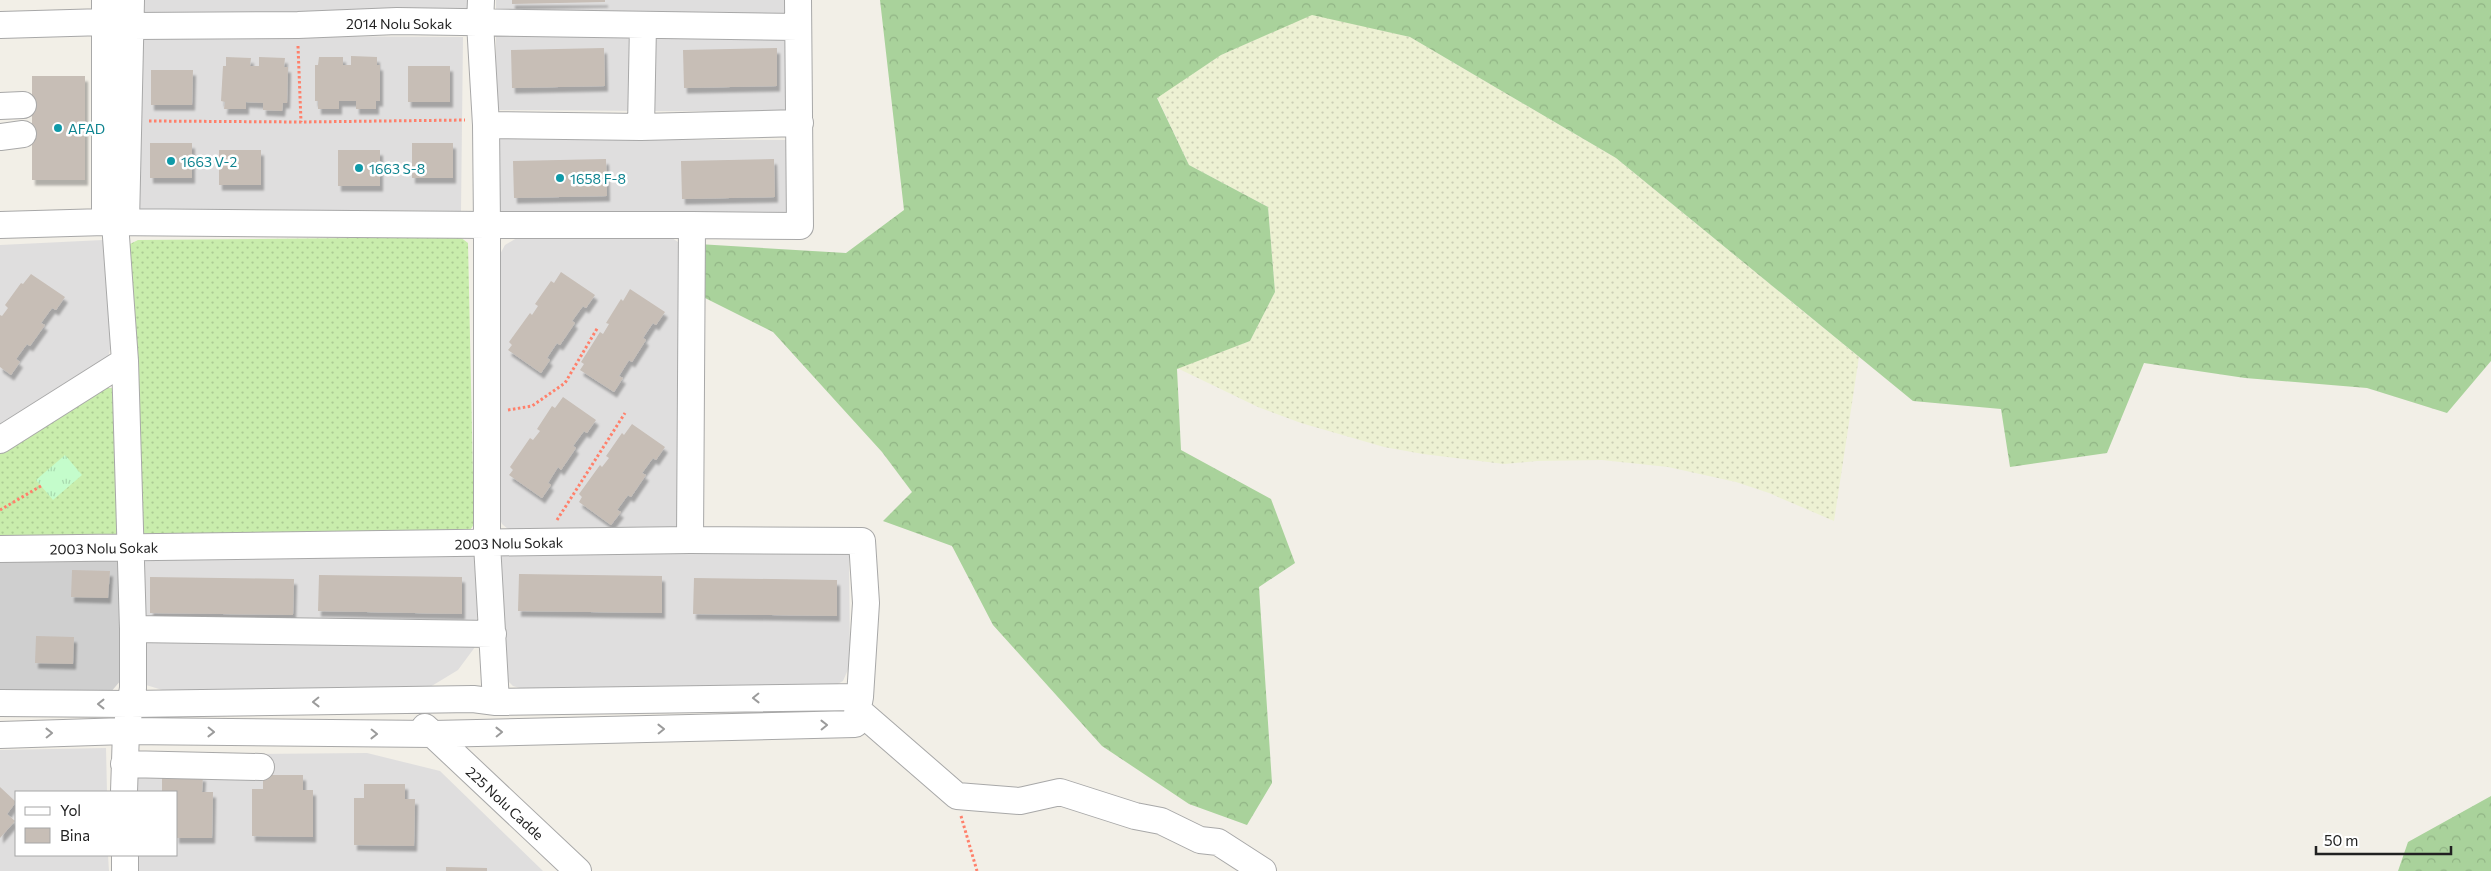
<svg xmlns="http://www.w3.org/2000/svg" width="2491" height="871" viewBox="0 0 2491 871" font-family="Commissioner,sans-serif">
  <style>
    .residential { fill: #dfdede }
    .religious { fill: #cfcfcf }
    .farmland { fill: url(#farmland-dots) }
    .grass { fill: url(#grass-dots) }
    .forest { fill: url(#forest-crowns) }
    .park { fill: url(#park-tufts) }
    .building { fill: #c7beb6; filter: url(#shadow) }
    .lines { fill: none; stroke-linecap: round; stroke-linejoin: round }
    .minor-casing { stroke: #a8a8a8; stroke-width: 28 }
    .path { stroke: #ff806b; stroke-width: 3; stroke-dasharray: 2.5 2.5; stroke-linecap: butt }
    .minor { stroke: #fff; stroke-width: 26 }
    .oneway { stroke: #9b9b9b }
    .culture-dot { fill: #0f9aa8; stroke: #fff; stroke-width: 2 }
    .labels { text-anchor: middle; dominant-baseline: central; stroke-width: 5; stroke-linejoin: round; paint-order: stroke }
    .street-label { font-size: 14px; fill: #212121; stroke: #fff }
    .culture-label { font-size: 14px; fill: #0d838f; stroke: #fff; text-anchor: start }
  </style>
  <defs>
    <pattern id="farmland-dots" width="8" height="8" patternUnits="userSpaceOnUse" patternTransform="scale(1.25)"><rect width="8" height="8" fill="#edf1d3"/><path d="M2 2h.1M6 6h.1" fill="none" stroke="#cbceb5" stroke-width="1.8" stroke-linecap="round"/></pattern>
    <pattern id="grass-dots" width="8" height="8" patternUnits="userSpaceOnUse" patternTransform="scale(1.25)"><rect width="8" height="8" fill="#c9edac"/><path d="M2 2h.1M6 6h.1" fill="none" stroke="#accb94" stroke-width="1.8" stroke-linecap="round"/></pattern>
    <pattern id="forest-crowns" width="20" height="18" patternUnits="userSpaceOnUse" patternTransform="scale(1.25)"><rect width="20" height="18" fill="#a9d29b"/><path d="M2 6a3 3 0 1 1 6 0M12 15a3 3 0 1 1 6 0" fill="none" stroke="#91b485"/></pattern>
    <pattern id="park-tufts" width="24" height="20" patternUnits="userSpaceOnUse" patternTransform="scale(1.25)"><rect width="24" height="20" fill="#c4fccb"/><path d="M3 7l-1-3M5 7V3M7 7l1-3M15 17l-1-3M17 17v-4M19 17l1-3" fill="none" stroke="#a8d8ae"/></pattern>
    <filter id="shadow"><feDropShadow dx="3" dy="5.5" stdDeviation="1" flood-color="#0004"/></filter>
  </defs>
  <rect width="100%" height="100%" fill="#f2efe7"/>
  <path class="residential" d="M 136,0 L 470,0 L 470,15 L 136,15 Z
    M 496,0 L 790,0 L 790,17 L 496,16 Z
    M 496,32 L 791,33 L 790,112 L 496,110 Z
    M 113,35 L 463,37 L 461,211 L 112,209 Z
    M 499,139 L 793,140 L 792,218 L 498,217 Z
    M 666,234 L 678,242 L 684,261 L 679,523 L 673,531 L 514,534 L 502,524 L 497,512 L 498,258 L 505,245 L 522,235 Z
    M 103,240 L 111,345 L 108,358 L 0,431 L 0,245 Z
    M 849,552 L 850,665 L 843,681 L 827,690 L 530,691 L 513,686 L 500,673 L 501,553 Z
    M 476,555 L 481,558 L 475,647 L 458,670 L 430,687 L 169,692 L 146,685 L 143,559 Z
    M 106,748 L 107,792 L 16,792 L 16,855 L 108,855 L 109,871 L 0,871 L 0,750 Z
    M 367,753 L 440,771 L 543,871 L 134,871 L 133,855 L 176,855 L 176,792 L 133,792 L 133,755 Z"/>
  <path class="religious" d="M 120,560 L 127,673 L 110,693 L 0,691 L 0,561 Z"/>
  <path class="farmland" d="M 1312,14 L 1410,37 L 1616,158 L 1859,357 L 1834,521 L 1769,493 L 1736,482 L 1668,467 L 1602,460 L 1537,461 L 1504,464 L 1423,454 L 1384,447 L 1301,423 L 1258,407 L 1177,368 L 1250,341 L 1275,292 L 1268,207 L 1189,165 L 1157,97 L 1221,55 Z"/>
  <path class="grass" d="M 460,237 L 468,243 L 474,524 L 469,532 L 141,538 L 128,245 L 138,240 Z
    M 105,388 L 117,388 L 121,536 L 0,539 L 0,451 Z"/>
  <path class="forest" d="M 880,0 L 2491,0 L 2491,361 L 2447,413 L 2367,388 L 2245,378 L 2144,363 L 2107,453 L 2010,467 L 2001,409 L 1913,401 L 1616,158 L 1410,37 L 1312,15 L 1221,55 L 1157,98 L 1189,165 L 1268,207 L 1275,292 L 1250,341 L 1177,369 L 1181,450 L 1271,499 L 1295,563 L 1259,587 L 1272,783 L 1247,825 L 1189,804 L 1102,746 L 993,625 L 952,546 L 883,521 L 912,492 L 882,452 L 773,332 L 699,295 L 698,244 L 846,253 L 904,210 Z
    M 2491,796 L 2491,871 L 2398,871 L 2408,842 Z"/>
  <path class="park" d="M 65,455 L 82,475 L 53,500 L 36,480 Z"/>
  <path class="building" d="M 512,0 L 605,0 L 605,2 L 512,4 Z
    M 604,48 L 605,86 L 512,88 L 511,50 Z
    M 777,48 L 777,86 L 684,88 L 683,50 Z
    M 351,56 L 377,57 L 377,65 L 380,65 L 380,101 L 376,101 L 376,109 L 356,109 L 356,101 L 339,101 L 339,109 L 318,109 L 318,101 L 315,101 L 315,65 L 318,65 L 319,57 L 343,57 L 343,65 L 351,65 Z
    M 226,57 L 251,58 L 250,66 L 259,66 L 259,57 L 285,58 L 284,67 L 288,67 L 287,103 L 283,103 L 282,111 L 263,110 L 263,103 L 246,102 L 246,109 L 224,109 L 225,102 L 221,101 L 223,66 L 226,66 Z
    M 408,66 L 450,66 L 450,102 L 408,102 Z
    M 151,70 L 193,70 L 192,105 L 151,105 Z
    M 32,76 L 85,76 L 85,180 L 32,180 Z
    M 150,143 L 192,143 L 192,178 L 150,178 Z
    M 412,143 L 453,143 L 453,178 L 412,178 Z
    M 219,150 L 261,150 L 261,185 L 219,185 Z
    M 338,150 L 380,150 L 380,186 L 338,186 Z
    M 606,159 L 607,196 L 514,198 L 513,161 Z
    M 774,159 L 775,197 L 682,199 L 681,161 Z
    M 561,272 L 595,295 L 586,308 L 583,306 L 572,321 L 575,323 L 560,345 L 557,343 L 547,358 L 550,360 L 541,373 L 508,350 L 512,345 L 509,342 L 530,313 L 532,315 L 538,306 L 535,304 L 551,281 L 554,283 Z
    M 31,274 L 65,297 L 56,310 L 52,308 L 41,323 L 45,325 L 30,346 L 27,344 L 16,359 L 20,362 L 11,375 L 0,367 L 0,315 L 2,316 L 8,308 L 5,305 L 21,283 L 23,284 Z
    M 630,289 L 665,312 L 656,325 L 653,323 L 643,338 L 646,340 L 632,362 L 629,360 L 619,376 L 623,378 L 614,392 L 580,370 L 584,364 L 581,362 L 600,332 L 603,334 L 609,324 L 606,323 L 621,299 L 623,301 Z
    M 563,397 L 596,420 L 587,433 L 584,431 L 573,446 L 576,448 L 561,470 L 558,467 L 548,483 L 551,485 L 542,498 L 509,475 L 513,470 L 510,467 L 530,438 L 533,440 L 540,431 L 537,429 L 552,406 L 555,408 Z
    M 632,424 L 665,447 L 656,460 L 653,458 L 642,473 L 646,475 L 631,497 L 628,495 L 617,510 L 621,512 L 611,525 L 579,502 L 582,497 L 579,494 L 600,465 L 602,467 L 609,458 L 606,456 L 622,433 L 624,435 Z
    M 72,570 L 110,571 L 108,598 L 71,597 Z
    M 519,574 L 662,576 L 662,613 L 518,611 Z
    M 319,575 L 462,577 L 462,614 L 318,611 Z
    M 150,577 L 294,579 L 293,615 L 150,613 Z
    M 694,578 L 837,580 L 837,616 L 693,614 Z
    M 36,636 L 74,637 L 73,664 L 35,663 Z
    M 263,775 L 303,775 L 303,790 L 313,790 L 313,837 L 252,836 L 252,789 L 263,789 Z
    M 162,776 L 203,776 L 202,792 L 213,792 L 212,838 L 176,838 L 176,792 L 162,792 Z
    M 364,784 L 405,784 L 405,799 L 415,799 L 414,846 L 354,845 L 354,798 L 364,798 Z
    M 0,787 L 16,802 L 7,814 L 15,821 L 0,838 Z
    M 446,867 L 487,868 L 487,871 L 446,871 Z"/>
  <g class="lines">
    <g class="minor-casing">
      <path id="minor" d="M 0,25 L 105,22 L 131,26 L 298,25 L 397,21 L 798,27
        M 0,106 L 23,105
        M 486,125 L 641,127 L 800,123
        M 641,127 L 643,25
        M 0,137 L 23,134
        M 105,222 L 105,0
        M 126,222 L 131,0
        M 115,223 L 125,361
        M 0,225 L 105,222 L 487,225 L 486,125 L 480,23 L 481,0
        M 692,225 L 800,226 L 798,0
        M 0,440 L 125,361 L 133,629 L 133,688 L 126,731 L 124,792
        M 0,549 L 690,540 L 862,541 L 866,603 L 860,697
        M 133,629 L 493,634
        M 496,702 L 487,544 L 487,225 L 692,225 L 690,540
        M 0,703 L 130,704 L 473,699 L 496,702 L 860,697 L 855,724 L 433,734 L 126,731 L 0,735
        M 858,710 L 957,796 L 1020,801 L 1060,792 L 1135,816 L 1161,821 L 1200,840 L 1218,842 L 1263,871
        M 425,727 L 578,871
        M 124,764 L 261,767
        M 125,855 L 125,871"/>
    </g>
    <path class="path" d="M 298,46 L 301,122
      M 149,121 L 301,122 L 465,120
      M 508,410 L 532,406 L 565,383 L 598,327
      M 0,510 L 41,486
      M 557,520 L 625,413
      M 961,816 L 977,871"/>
    <use href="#minor" class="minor"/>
  </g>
  <defs><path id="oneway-chevron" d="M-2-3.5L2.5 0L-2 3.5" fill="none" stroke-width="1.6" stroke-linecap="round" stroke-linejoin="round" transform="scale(1.25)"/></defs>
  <g class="oneway">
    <use href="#oneway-chevron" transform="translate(756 698) rotate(179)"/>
    <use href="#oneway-chevron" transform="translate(316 702) rotate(179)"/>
    <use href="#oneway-chevron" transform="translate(101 704) rotate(-180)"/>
    <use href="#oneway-chevron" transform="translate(824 725) rotate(-1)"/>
    <use href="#oneway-chevron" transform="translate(661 729) rotate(-1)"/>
    <use href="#oneway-chevron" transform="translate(211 732) rotate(1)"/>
    <use href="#oneway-chevron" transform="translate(499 732) rotate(-1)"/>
    <use href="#oneway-chevron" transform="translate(49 733) rotate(-1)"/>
    <use href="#oneway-chevron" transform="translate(374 734) rotate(1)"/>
  </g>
  <g class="culture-dot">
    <circle cx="58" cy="128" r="5"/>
    <circle cx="171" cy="161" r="5"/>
    <circle cx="359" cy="168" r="5"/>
    <circle cx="560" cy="178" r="5"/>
  </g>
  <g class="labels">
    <g class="street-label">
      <text x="399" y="23">2014 Nolu Sokak</text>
      <text transform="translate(509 543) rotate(-1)">2003 Nolu Sokak</text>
      <text transform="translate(104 548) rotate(-1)">2003 Nolu Sokak</text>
      <text transform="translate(505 803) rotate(43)">225 Nolu Cadde</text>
    </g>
    <g class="culture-label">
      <text x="68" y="128">AFAD</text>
      <text x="181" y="161">1663 V-2</text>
      <text x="369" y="168">1663 S-8</text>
      <text x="570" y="178">1658 F-8</text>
    </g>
  </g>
  <rect x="15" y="791" width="162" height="65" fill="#ffffff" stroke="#a6a6a6"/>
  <rect x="25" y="807" width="25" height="8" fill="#ffffff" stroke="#a6a6a6"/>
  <text x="60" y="816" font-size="15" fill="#212121">Yol</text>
  <rect x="25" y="828" width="25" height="15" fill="#c7beb6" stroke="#a6a6a6"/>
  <text x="60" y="841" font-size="15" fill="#212121">Bina</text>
  <path d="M2316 846v8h135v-8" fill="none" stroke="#212121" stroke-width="2.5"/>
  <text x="2324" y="846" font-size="15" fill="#212121" stroke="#ffffff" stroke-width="4" paint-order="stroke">50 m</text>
</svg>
